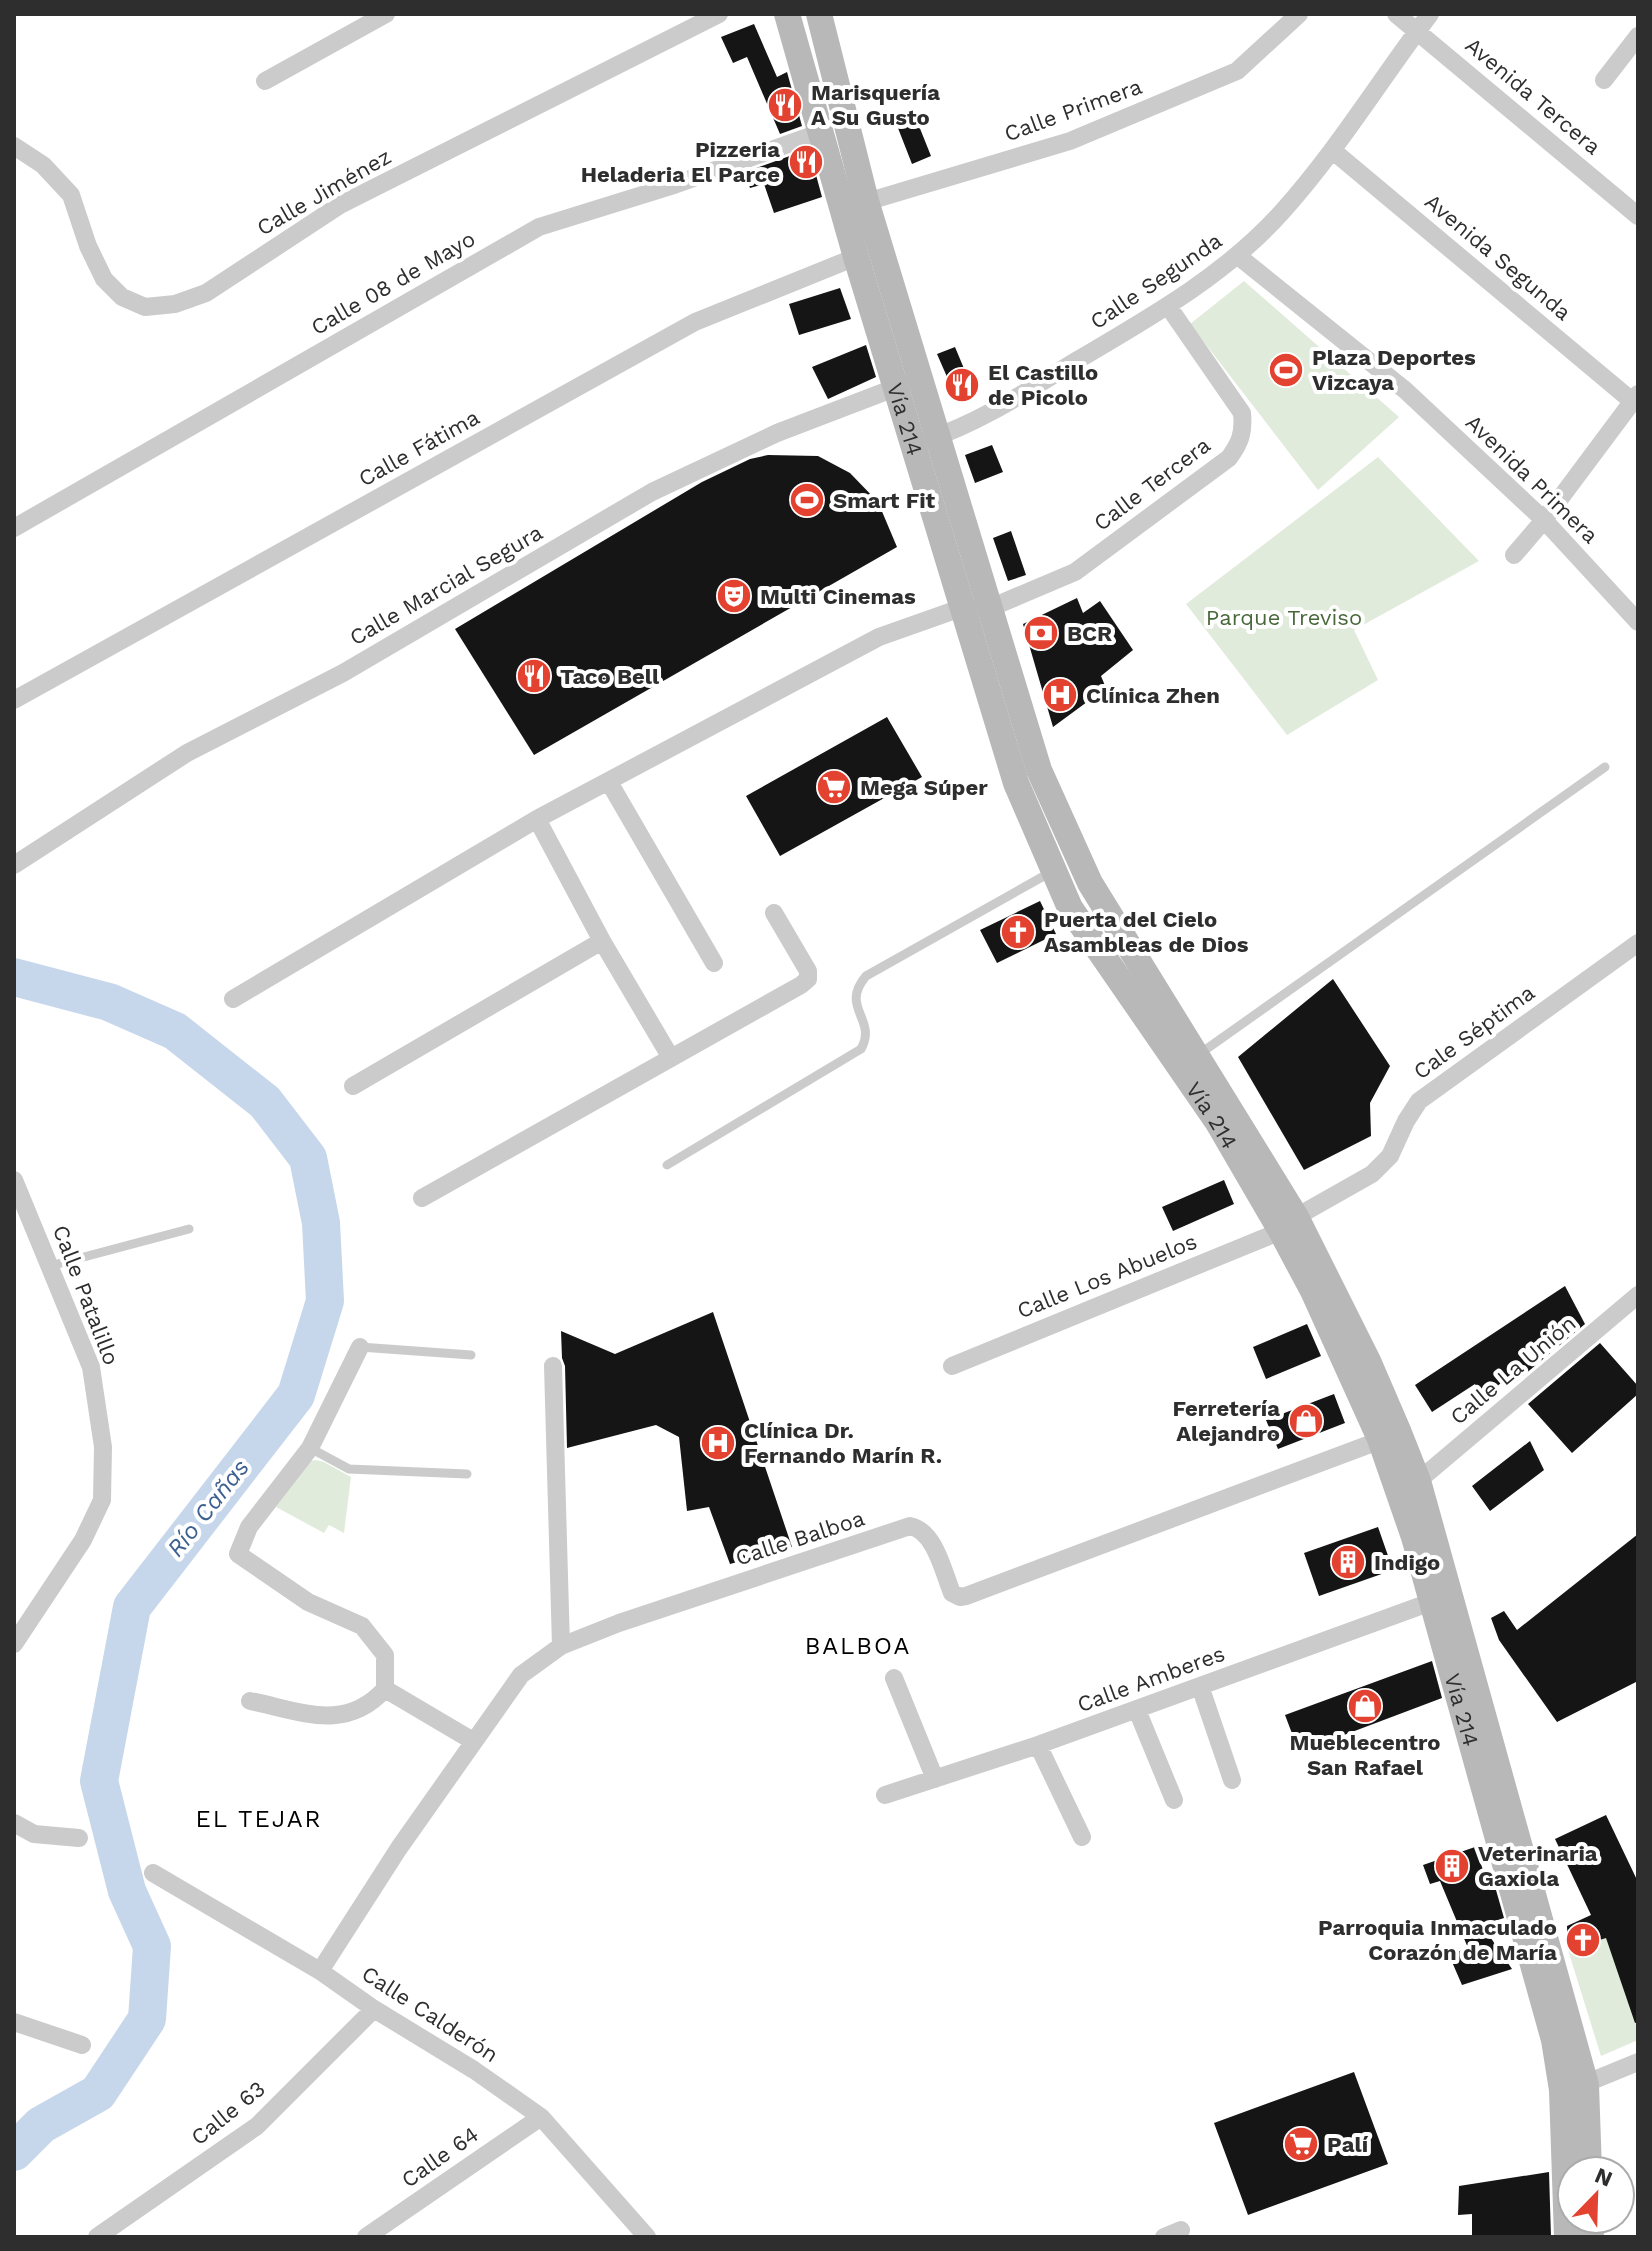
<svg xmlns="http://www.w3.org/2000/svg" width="1652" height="2251" viewBox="0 0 1652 2251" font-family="'Work Sans',sans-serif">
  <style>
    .green { fill: #e1ebdb }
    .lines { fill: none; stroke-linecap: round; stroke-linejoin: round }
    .river { stroke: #c7d7eb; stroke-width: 38 }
    .building { fill: #151515 }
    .lane { stroke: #cbcbcb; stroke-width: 9 }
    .street { stroke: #cbcbcb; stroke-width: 18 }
    .secondary { stroke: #b8b8b8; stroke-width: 26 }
    .labels { text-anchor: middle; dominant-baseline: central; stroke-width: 8; stroke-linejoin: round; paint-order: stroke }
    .poi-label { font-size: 22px; font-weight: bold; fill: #2e2e2e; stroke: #fff; text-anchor: start }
    .street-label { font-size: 22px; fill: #2e2e2e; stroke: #fff }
    .park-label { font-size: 22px; fill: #49693b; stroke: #fff }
    .water-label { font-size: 24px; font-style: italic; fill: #3c608f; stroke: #fff }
    .neighbourhood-label { font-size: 24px; letter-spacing: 2px; fill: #000; stroke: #fff }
  </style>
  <rect width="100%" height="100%" fill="#fff"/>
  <path class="green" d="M 1244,281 L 1399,417 L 1318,490 L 1190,324 Z
    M 1378,457 L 1479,561 L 1354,630 L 1378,680 L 1287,735 L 1186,604 Z
    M 316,1460 L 324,1462 L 351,1477 L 344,1533 L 329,1525 L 324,1533 L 276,1507 L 310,1461 Z
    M 1629,1930 L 1638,2009 L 1638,2040 L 1601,2056 L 1568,1950 Z"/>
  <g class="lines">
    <path class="river" d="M 14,977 L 109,1002 L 175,1031 L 265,1102 L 308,1158 L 321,1223 L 325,1301 L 296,1395 L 132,1607 L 99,1781 L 127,1891 L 152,1946 L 147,2019 L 98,2093 L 41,2125 L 14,2152"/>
  </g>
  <path class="building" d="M 754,24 L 777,77 L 787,72 L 802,126 L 780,134 L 747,57 L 733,63 L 721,37 Z
    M 915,116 L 931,156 L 912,164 L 896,123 Z
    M 809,149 L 822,197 L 774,213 L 764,184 L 750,188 L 745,172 Z
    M 840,288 L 851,319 L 799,335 L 789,304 Z
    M 866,345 L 876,377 L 828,399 L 812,367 Z
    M 955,347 L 975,395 L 958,402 L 937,354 Z
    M 992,445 L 1003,472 L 975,483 L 965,455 Z
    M 768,455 L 818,456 L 850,473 L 878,502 L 897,547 L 534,755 L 455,629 L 702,482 L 750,459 Z
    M 1011,531 L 1026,575 L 1008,581 L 993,538 Z
    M 1077,598 L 1083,613 L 1100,601 L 1133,650 L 1101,676 L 1106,688 L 1053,727 L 1023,624 Z
    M 887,717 L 922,777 L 780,856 L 746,796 Z
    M 1040,901 L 1056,934 L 997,963 L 980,930 Z
    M 1333,979 L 1390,1066 L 1370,1103 L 1371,1136 L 1304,1170 L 1238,1057 Z
    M 1224,1180 L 1234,1204 L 1173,1231 L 1162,1207 Z
    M 1565,1286 L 1585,1324 L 1511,1386 L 1497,1370 L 1502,1382 L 1484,1398 L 1475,1384 L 1432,1412 L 1415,1385 Z
    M 713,1312 L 792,1547 L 730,1564 L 709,1507 L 687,1511 L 679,1437 L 656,1425 L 567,1448 L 565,1366 L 562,1358 L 561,1331 L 615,1354 Z
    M 1307,1324 L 1321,1356 L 1266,1379 L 1253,1347 Z
    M 1600,1343 L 1638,1386 L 1638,1394 L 1572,1453 L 1528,1404 Z
    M 1334,1394 L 1345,1423 L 1278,1449 L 1266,1420 Z
    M 1530,1441 L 1544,1470 L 1490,1511 L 1472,1486 Z
    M 1378,1527 L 1393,1570 L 1319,1596 L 1304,1553 Z
    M 1638,1534 L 1638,1681 L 1557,1722 L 1499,1640 L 1491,1618 L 1504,1611 L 1517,1630 Z
    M 1432,1661 L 1442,1698 L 1299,1752 L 1285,1715 Z
    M 1606,1815 L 1638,1882 L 1638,2022 L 1635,2023 L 1606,1938 L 1568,1950 L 1567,1926 L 1591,1915 L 1555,1839 Z
    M 1475,1847 L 1490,1890 L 1496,1890 L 1504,1918 L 1482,1925 L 1512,1969 L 1462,1985 L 1449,1955 L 1468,1948 L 1440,1881 L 1430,1884 L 1423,1865 Z
    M 1354,2072 L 1388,2164 L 1248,2215 L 1214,2123 Z
    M 1549,2172 L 1551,2237 L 1472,2237 L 1472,2214 L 1458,2215 L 1459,2186 Z"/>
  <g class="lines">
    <path class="lane" d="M 1198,1055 L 1605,767
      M 667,1165 L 861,1049 C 878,1019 839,1008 866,976 L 1051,872
      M 50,1266 L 189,1229
      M 360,1347 L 471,1355
      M 310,1448 L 349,1469 L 467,1474"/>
    <path class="street" d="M 1396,14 L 1638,216
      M 1604,80 L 1638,36
      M 265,81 L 386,14
      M 14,146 L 43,165 L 71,195 L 88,246 L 104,279 L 122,297 L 145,307 L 175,304 L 206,293 L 340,205 L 719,14
      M 1332,150 L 1632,401
      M 856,205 L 1070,141 L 1237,71 L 1299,14
      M 1238,256 L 1405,390 L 1544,520 L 1638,622
      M 927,440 C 981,422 1027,391 1076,361 C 1149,318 1224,276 1281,213 C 1337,151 1380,80 1430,14
      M 14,528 L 539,227 L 671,186 L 819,133
      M 1514,555 L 1544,520 L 1638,394
      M 14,700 L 695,322 L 856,257
      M 609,782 L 714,963
      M 537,819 L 602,941 L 671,1058
      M 14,865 L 187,753 L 343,673 L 652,492 L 777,433 L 905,384
      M 233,999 L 537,819 L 879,637 L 961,608 L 990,608 L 1075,572 L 1229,458 C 1240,443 1244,433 1242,413 L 1168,306
      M 353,1086 L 602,941
      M 14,1180 L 91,1367 L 103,1447 L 102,1500 L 83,1540 L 14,1644
      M 422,1198 L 801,985 L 808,979 L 808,971 L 774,913
      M 360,1347 L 310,1448 L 249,1527 L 238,1554 L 308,1602 L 362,1626 L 385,1655 L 385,1689 L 473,1741
      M 553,1366 L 561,1646
      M 952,1366 L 1281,1231 L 1296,1217 L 1372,1174 L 1390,1156 L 1406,1121 L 1419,1101 L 1638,943
      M 1418,1481 L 1638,1295
      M 894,1678 L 935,1779
      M 1200,1686 L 1232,1780
      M 250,1701 C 301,1711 345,1733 385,1689
      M 1137,1710 L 1174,1800
      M 1038,1745 L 1082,1837
      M 885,1795 L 1038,1745 L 1431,1602
      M 14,1823 L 34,1834 L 79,1838
      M 153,1873 L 320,1971 L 374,2009 L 474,2070 L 541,2117 L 647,2237
      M 320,1971 L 399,1848 L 521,1675 L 561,1646 L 619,1623 L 910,1526 C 935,1531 943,1571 952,1593 L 960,1597 L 966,1596 L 1389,1437
      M 14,2022 L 82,2045
      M 1577,2087 L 1638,2062
      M 97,2237 L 257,2126 L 374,2009
      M 366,2237 L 541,2117
      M 1164,2237 L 1181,2230"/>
    <g class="secondary">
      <path id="s1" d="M 787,14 L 856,257 L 1016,783 L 1070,908 L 1217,1121 L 1281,1231 L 1313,1291 L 1380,1439 L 1414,1537 L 1554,2040 L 1562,2090 L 1567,2237"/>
      <path d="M 819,14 L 866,201 L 1039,770 L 1090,883 L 1296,1217 L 1368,1361 L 1399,1433 L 1418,1481 L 1586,2085 L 1589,2171"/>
      <path d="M 1590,2219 L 1591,2237"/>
    </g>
  </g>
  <defs>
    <g id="restaurant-disc" transform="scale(1.8)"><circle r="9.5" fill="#e44230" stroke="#fff"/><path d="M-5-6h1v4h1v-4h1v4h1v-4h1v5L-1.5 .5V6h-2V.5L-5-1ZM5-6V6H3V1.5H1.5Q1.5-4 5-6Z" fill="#fff"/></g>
    <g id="stadium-disc" transform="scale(1.8)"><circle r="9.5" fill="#e44230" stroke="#fff"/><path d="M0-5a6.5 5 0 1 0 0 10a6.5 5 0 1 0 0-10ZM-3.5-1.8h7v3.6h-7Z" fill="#fff"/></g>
    <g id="theatre-disc" transform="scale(1.8)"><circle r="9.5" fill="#e44230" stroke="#fff"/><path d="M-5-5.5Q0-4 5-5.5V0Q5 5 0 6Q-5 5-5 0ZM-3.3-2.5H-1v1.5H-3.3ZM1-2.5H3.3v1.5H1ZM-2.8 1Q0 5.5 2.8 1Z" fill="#fff"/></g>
    <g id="bank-disc" transform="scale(1.8)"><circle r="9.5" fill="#e44230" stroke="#fff"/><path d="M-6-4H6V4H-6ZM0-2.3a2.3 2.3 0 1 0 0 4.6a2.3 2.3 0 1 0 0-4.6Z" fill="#fff"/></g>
    <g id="hospital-disc" transform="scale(1.8)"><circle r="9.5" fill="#e44230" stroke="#fff"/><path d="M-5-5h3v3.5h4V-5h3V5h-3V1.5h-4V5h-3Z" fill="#fff"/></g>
    <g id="supermarket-disc" transform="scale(1.8)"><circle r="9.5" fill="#e44230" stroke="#fff"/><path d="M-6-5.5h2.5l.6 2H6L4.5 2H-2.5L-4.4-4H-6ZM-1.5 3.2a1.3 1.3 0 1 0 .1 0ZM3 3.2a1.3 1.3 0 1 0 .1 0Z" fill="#fff"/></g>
    <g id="church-disc" transform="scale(1.8)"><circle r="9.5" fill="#e44230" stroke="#fff"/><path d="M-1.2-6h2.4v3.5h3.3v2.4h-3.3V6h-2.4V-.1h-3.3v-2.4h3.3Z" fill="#fff"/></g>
    <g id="shop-disc" transform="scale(1.8)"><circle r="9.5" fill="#e44230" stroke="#fff"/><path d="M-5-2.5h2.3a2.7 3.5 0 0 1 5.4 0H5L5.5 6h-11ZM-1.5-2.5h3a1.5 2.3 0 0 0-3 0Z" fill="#fff"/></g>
    <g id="building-disc" transform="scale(1.8)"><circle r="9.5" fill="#e44230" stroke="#fff"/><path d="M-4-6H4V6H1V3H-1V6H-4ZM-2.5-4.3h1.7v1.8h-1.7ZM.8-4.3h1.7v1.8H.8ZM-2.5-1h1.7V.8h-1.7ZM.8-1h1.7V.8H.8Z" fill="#fff"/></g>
  </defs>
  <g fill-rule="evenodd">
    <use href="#restaurant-disc" x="785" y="105"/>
    <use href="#restaurant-disc" x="806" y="162"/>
    <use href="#stadium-disc" x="1286" y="370"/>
    <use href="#restaurant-disc" x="962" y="385"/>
    <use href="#stadium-disc" x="807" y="500"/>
    <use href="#theatre-disc" x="734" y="596"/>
    <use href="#bank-disc" x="1041" y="633"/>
    <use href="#restaurant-disc" x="534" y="676"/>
    <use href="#hospital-disc" x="1060" y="695"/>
    <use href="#supermarket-disc" x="834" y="787"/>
    <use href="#church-disc" x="1018" y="932"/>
    <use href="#shop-disc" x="1306" y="1421"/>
    <use href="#hospital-disc" x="718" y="1443"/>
    <use href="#building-disc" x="1348" y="1562"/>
    <use href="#shop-disc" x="1365" y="1706"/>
    <use href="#building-disc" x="1452" y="1866"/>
    <use href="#church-disc" x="1583" y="1940"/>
    <use href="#supermarket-disc" x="1301" y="2144"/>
  </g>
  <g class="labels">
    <g class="poi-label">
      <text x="811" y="92">Marisquería<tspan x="811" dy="25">A Su Gusto</tspan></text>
      <text x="780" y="149" text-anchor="end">Pizzeria<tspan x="780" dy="25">Heladeria El Parce</tspan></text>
      <text x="1312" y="357">Plaza Deportes<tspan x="1312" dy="25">Vizcaya</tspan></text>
      <text x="988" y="372">El Castillo<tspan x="988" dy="25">de Picolo</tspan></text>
      <text x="833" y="500">Smart Fit</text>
      <text x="760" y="596">Multi Cinemas</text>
      <text x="1067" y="633">BCR</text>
      <text x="560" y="676">Taco Bell</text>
      <text x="1086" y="695">Clínica Zhen</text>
      <text x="860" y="787">Mega Súper</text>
      <text x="1044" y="919">Puerta del Cielo<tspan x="1044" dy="25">Asambleas de Dios</tspan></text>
      <text x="1280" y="1408" text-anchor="end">Ferretería<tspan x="1280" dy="25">Alejandro</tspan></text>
      <text x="744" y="1430">Clínica Dr.<tspan x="744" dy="25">Fernando Marín R.</tspan></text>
      <text x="1374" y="1562">Indigo</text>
      <text x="1365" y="1742" text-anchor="middle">Mueblecentro<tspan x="1365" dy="25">San Rafael</tspan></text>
      <text x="1478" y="1853">Veterinaria<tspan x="1478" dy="25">Gaxiola</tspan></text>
      <text x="1557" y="1927" text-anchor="end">Parroquia Inmaculado<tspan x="1557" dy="25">Corazón de María</tspan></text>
      <text x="1327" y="2144">Palí</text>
    </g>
    <g class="street-label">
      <text transform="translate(1533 96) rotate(40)">Avenida Tercera</text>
      <text transform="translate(1073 110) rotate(-20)">Calle Primera</text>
      <text transform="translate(324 192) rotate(-30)">Calle Jiménez</text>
      <text transform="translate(1498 257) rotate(40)">Avenida Segunda</text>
      <text transform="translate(1156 281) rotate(-34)">Calle Segunda</text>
      <text transform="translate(393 283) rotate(-30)">Calle 08 de Mayo</text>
      <text stroke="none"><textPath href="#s1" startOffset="422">Vía 214</textPath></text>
      <text transform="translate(419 448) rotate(-29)">Calle Fátima</text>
      <text transform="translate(1532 479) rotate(44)">Avenida Primera</text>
      <text transform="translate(1152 484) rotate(-37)">Calle Tercera</text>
      <text transform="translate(446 585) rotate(-30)">Calle Marcial Segura</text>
      <text transform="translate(1474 1032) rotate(-36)">Cale Séptima</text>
      <text stroke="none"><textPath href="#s1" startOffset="1190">Vía 214</textPath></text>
      <text transform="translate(1107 1276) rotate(-22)">Calle Los Abuelos</text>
      <text transform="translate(86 1295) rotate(69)">Calle Patalillo</text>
      <text transform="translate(1513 1370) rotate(-40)">Calle La Unión</text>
      <text transform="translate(800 1538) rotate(-18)">Calle Balboa</text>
      <text transform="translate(1151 1679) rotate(-20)">Calle Amberes</text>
      <text stroke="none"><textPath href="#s1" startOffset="1838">Vía 214</textPath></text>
      <text transform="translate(430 2014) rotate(33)">Calle Calderón</text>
      <text transform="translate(228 2113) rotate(-39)">Calle 63</text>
      <text transform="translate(440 2157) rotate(-35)">Calle 64</text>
    </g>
    <g class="park-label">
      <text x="1284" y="617">Parque Treviso</text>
    </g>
    <g class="water-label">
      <text transform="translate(208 1508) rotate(-52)">Río Cañas</text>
    </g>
    <g class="neighbourhood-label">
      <text x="858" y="1646">BALBOA</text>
      <text x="259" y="1819">EL TEJAR</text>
    </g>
  </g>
  <rect width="1652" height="2251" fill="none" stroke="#2e2e2e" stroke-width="32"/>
  <g transform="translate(1596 2195) rotate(23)"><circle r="38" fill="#ffffff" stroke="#ababab" stroke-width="2"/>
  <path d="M0-6L14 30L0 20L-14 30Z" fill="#e44230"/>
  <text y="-12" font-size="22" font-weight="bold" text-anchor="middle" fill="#2e2e2e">N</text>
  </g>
</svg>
